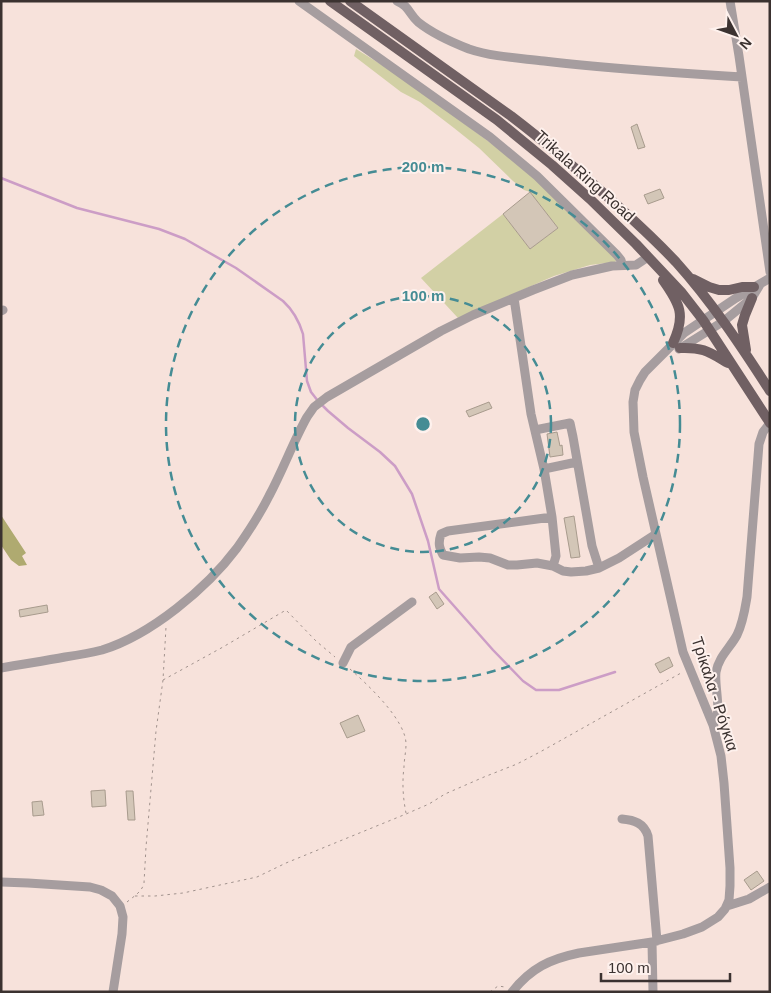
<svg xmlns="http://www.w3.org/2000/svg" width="771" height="993" viewBox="0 0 771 993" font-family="Helvetica,sans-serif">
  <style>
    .green { fill: #d2d0a5 }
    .forest { fill: #afaa70 }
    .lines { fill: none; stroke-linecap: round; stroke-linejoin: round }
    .stream { stroke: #cc9dc6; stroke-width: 2.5 }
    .building { fill: #d3c6b7; stroke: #a89b8d }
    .path { stroke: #a1928d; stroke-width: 1; stroke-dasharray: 2.5 4; stroke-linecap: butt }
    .minor { stroke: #a69d9f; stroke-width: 9 }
    .major { stroke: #706063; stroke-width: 10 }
    .ring { fill: none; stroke: #458c94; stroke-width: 2.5; stroke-dasharray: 9 6 }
    .labels { text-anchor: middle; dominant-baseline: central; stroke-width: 4; stroke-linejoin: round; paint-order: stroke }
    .street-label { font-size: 16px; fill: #3b3230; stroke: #fef1ed }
    .centre { fill: #458c94; stroke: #fef1ed; stroke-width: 2.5 }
    .ring-label { font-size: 15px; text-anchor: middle; font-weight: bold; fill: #458c94; stroke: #fef1ed; stroke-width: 4; stroke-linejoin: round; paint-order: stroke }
  </style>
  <rect width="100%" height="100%" fill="#f7e2db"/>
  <path class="green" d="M 356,49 L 403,78 L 527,170 L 617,260 L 615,262 L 590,265 L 554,276 L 458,318 L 421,278 L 503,214 L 530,249 L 558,228 L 530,192 L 524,190 L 513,181 L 479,148 L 454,128 L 420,102 L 401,92 L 354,56 Z"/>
  <path class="forest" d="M 1,515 L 26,553 L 22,556 L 27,565 L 19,566 L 11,560 L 1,545 Z"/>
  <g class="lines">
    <path class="stream" d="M 1,178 L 77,208 L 159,229 L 185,239 L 236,268 L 283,301 C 294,311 299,321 303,334 L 307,381 L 311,392 L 318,401 L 328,411 L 348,428 L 380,452 L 395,466 L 412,494 L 428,541 L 439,589 L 493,650 L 523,681 L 536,690 L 559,690 L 615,672"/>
  </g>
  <path class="building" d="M 637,124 L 645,147 L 638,149 L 631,127 Z
    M 660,189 L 664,198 L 648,204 L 644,195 Z
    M 530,192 L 558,228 L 530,249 L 503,214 Z
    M 489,402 L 492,408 L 469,417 L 466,411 Z
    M 557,432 L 560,446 L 562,445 L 563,455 L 550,457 L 547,434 Z
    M 574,516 L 580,557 L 571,558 L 564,518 Z
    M 436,592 L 444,604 L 437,609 L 429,597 Z
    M 47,605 L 48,612 L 20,617 L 19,610 Z
    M 669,657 L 673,666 L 660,673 L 655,664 Z
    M 358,715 L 365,731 L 347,738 L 340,723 Z
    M 105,790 L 106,806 L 92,807 L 91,791 Z
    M 126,791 L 133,791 L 135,820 L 128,820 Z
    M 42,801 L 44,815 L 33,816 L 32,802 Z
    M 757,871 L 764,881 L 751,890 L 744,880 Z"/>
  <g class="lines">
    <path class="path" d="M 350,669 C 367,684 406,720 406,744 C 406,752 404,760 404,767 C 402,783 403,798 406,813
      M 163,680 L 223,647 L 286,610 L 316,641 L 335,657
      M 135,896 L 155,896 L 183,893 L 257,877 L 286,863 L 406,814 L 429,804 L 445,794 L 484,777 L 517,764 L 540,752 L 681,673
      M 127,902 C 134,896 142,892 144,883 L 146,847 L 156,731 L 163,680 L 166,627
      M 490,992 L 498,986 L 505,987"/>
    <path class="minor" d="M 299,1 L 490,137 L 537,176 L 617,255 L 621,260 L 622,265
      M 397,1 C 409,6 409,14 418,22 C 433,34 451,42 469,49 C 493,57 519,58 544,61 C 610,69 676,73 742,77
      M 730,1 L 739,56 L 770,272
      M 514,298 L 531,414 L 544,469 L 552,517 L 556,556 L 553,566
      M 1,311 L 3,310
      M 679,349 L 724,321 L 752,298 L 761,283
      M 535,430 L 570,423 L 573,437 L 592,546 L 599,568
      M 544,469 L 577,462
      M 552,517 L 448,531 L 441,534 C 438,543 439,547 443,555 L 460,558 L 479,557 L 490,558 L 508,565 L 517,565 L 537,563 L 553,566 L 563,571 L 571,572 L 586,571 L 599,568 L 619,558 L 656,534
      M 343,663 L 351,647 L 412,602
      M 1,668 C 23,664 44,661 65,657 C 78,655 90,653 102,650 C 151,635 207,588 237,548 C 249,531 260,514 269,496 C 283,470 293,442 307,417 L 314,407 L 327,397 L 441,331 L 473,315 L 533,290 L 572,275 L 612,266 L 636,265 L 648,257
      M 713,725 C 723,714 714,687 716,672 C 719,656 730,648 737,635 C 743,623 745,609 747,597 L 759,444 L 763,432 L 770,423
      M 622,819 C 634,820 644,823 648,836 L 657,941
      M 1,882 L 28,883 L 90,887 L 101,890 L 112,896 L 120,906 L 123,917 L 122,934 L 113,992
      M 727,906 L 749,899 L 770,887
      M 652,942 L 653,992
      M 512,992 C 531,968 550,959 579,953 L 652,942 L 683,934 L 702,927 L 718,917 L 725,909 L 729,900 L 730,886 L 730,868 L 724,783 L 721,756 L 713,725 L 683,652 L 643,477 L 634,432 L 633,402 L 635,390 L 640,380 L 645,372 L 684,333 L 736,298 L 770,278"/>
    <path class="major" d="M 330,1 L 497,120 L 552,165 L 590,199 L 636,244 L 682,293 L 703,320 L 770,423
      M 350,1 L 511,116 C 549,145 585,176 621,209 C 640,226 659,244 676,262 C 712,302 741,346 770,391
      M 693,279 L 709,287 L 719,290 L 729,290 L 742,287 L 754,287
      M 663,280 C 680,304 686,315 673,343
      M 680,348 C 703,347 709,352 728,363
      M 746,350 L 742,325 L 745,315 L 752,298"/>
  </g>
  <g class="ring">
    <circle cx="423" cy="424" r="128"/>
    <circle cx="423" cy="424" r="257"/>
  </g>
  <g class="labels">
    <g class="street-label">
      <text transform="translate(585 176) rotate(42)">Trikala Ring Road</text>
      <text transform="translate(715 694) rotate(72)">Τρίκαλα - Ρόγκια</text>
    </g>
  </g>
  <circle cx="423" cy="424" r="8" class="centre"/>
  <g class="ring-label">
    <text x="423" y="172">200 m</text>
    <text x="423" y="301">100 m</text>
  </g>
  <rect width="771" height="993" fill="none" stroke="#3b3230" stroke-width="5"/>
  <g transform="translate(736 35) rotate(131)" stroke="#fef1ed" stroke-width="4" paint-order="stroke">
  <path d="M0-4L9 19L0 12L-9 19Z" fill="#3b3230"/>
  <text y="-8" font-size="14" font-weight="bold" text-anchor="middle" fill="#3b3230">N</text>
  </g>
  <path d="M601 973v8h129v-8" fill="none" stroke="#3b3230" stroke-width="2.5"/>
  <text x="608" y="973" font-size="15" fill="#3b3230" stroke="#fef1ed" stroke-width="4" paint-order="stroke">100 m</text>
</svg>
